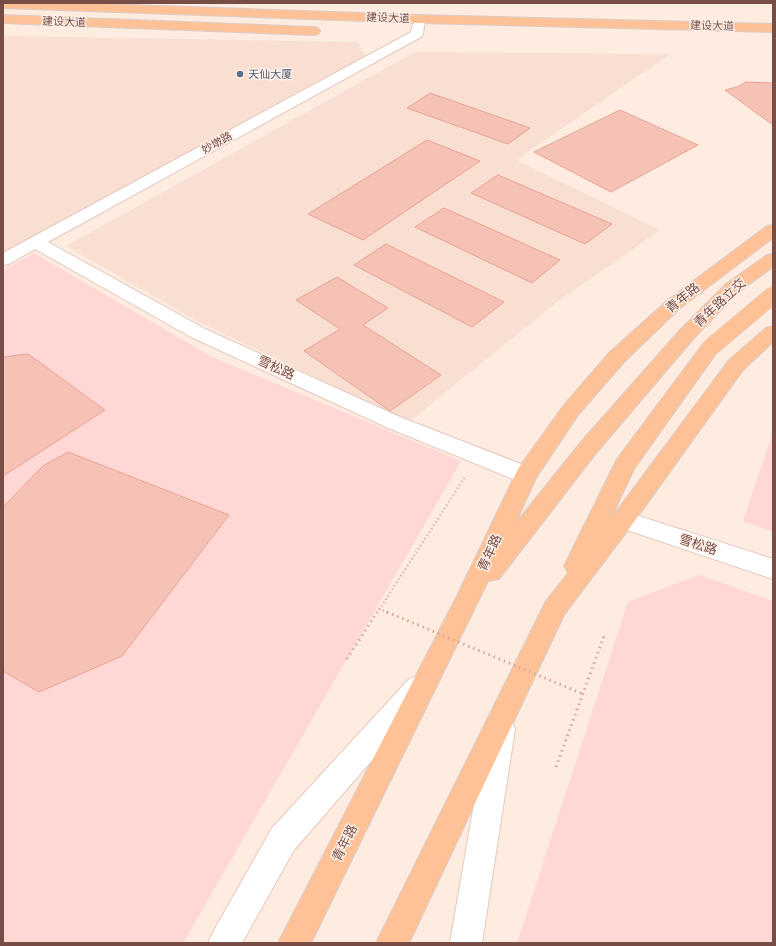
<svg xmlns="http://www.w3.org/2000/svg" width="776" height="946" viewBox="0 0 776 946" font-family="'Varela Round','Noto Sans SC',sans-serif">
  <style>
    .residential { fill: #f8dfd2 }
    .commercial { fill: #ffd7d4 }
    .building { fill: #f6c2b6; stroke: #e9a395 }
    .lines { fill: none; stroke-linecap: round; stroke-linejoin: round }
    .tertiary-casing { stroke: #e5c8bf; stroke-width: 2 }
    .secondary-casing { stroke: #eac7bb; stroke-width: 2 }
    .primary-casing { stroke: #d9cdcb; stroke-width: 2 }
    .path-far1 { stroke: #daa599; stroke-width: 2.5; stroke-dasharray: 1 3; stroke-linecap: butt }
    .path { stroke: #daa599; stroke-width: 3; stroke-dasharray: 1.5 4; stroke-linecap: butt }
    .tertiary { fill: #fff; fill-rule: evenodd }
    .secondary { fill: #fff; fill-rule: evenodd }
    .primary { fill: #ffc297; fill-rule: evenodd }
    .primary-bridge-casing { stroke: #d9cdcb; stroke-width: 18; stroke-linecap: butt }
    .path-bridge-far1 { stroke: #daa599; stroke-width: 2.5; stroke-dasharray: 1 3; stroke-linecap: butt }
    .path-bridge { stroke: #daa599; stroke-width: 3; stroke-dasharray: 1.5 4; stroke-linecap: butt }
    .primary-bridge { stroke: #ffc297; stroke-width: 17 }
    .service-dot { fill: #5c6f8a; stroke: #fff1e9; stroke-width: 1.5 }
    .labels { text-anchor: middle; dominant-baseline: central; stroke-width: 3; stroke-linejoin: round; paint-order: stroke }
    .far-street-label { font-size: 11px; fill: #774d46; stroke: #fff1e9 }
    .far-service-label { font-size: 11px; fill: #4e5e75; stroke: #fff1e9; text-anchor: start }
    .street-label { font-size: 13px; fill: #774d46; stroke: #fff1e9 }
  </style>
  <rect width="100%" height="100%" fill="#feece1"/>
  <path class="residential" d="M 3,36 L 358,42 L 368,61 L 3,260 Z
    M 415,52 L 670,54 L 516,160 L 660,230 L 557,302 L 409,422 L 199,322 L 66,246 Z"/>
  <path class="commercial" d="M 34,253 L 212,357 L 461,461 L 183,943 L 3,943 L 3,270 Z
    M 773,432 L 773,532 L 743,521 Z
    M 699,575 L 773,601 L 773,943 L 517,943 L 628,602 Z"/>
  <path class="building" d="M 746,82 L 773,83 L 773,125 L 725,90 L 737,87 Z
    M 430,93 L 530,128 L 508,144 L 407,108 Z
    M 620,110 L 698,145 L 611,192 L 534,152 Z
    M 427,140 L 480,161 L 363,240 L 308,214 Z
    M 498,175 L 612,224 L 585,244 L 471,193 Z
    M 444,208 L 560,260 L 532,283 L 415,227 Z
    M 386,244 L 504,302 L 472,327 L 354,265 Z
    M 337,277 L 388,308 L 363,325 L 441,375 L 390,411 L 304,351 L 340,329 L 296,300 Z
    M 28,354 L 105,410 L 3,476 L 3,357 Z
    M 68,452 L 229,515 L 122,656 L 39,692 L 3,671 L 3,507 L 43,466 Z"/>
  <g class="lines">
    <g class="tertiary-casing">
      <path id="tertiary" d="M 419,15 L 423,16 L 425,19 L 423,34 L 421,37 L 48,242 L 205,329 L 400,417 L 534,469 L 537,475 L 534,481 L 526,483 L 518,481 L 386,427 L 191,337 L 35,249 L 9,264 L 3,265 L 3,253 L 411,32 L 415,16 Z
        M 623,511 L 773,559 L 773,579 L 615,526 L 611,520 L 615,514 Z"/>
    </g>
    <g class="secondary-casing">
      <path id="secondary" d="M 418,676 L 427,679 L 431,688 L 427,697 L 294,850 L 242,943 L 208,943 L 213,932 L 272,828 L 409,679 Z
        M 501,716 L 511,720 L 515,729 L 482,943 L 450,943 L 487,729 L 491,720 Z"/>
    </g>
    <g class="primary-casing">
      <path id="primary" d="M 3,3 L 73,3 L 419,15 L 773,24 L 773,32 L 419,23 L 3,8 Z
        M 3,15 L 314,27 L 318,28 L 320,31 L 318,34 L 314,35 L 3,23 Z
        M 773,225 L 773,238 L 680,308 L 624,362 L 578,415 L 536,478 L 515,524 L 581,442 L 680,330 L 726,284 L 767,255 L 773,254 L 773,267 L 738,292 L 694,338 L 597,452 L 499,579 L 488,581 L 311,943 L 278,943 L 457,596 L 518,469 L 564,405 L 610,352 L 668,300 L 767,226 Z
        M 773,326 L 773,342 L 743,370 L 631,526 L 564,615 L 409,943 L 376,943 L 546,601 L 568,573 L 564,566 L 617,459 L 703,344 L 710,342 L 717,344 L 720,348 L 717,352 L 634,469 L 610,520 L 729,360 L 766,328 Z"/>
    </g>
    <path class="path-far1" d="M 377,613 L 465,477"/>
    <path class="path" d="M 347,659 L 377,612
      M 556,767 L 604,636"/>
    <use href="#tertiary" class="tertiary"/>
    <use href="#secondary" class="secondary"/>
    <use href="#primary" class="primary"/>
    <g class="primary-bridge-casing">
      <path id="primary-bridge" d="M 710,348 L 773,295"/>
    </g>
    <path class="path-bridge-far1" d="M 379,609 L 390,613"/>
    <path class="path-bridge" d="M 387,612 L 583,694"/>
    <use href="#primary-bridge" class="primary-bridge"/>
  </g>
  <circle class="service-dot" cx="240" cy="74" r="4"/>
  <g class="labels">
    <g class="far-street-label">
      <text transform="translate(388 18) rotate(2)">建设大道</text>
      <text transform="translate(64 22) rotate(2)">建设大道</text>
      <text transform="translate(712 26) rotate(1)">建设大道</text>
      <text transform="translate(217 143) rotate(-29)">妙墩路</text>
    </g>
    <g class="far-service-label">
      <text x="248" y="74">天仙大厦</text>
    </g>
    <g class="street-label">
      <text transform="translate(683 298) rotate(-39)">青年路</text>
      <text transform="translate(720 303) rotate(-43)">青年路立交</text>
      <text transform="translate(276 368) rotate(25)">雪松路</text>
      <text transform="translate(698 545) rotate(18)">雪松路</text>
      <text transform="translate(490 553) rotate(-65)">青年路</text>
      <text transform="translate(345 843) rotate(-63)">青年路</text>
    </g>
  </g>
  <rect width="776" height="946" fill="none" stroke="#774d46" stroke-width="8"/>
</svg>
